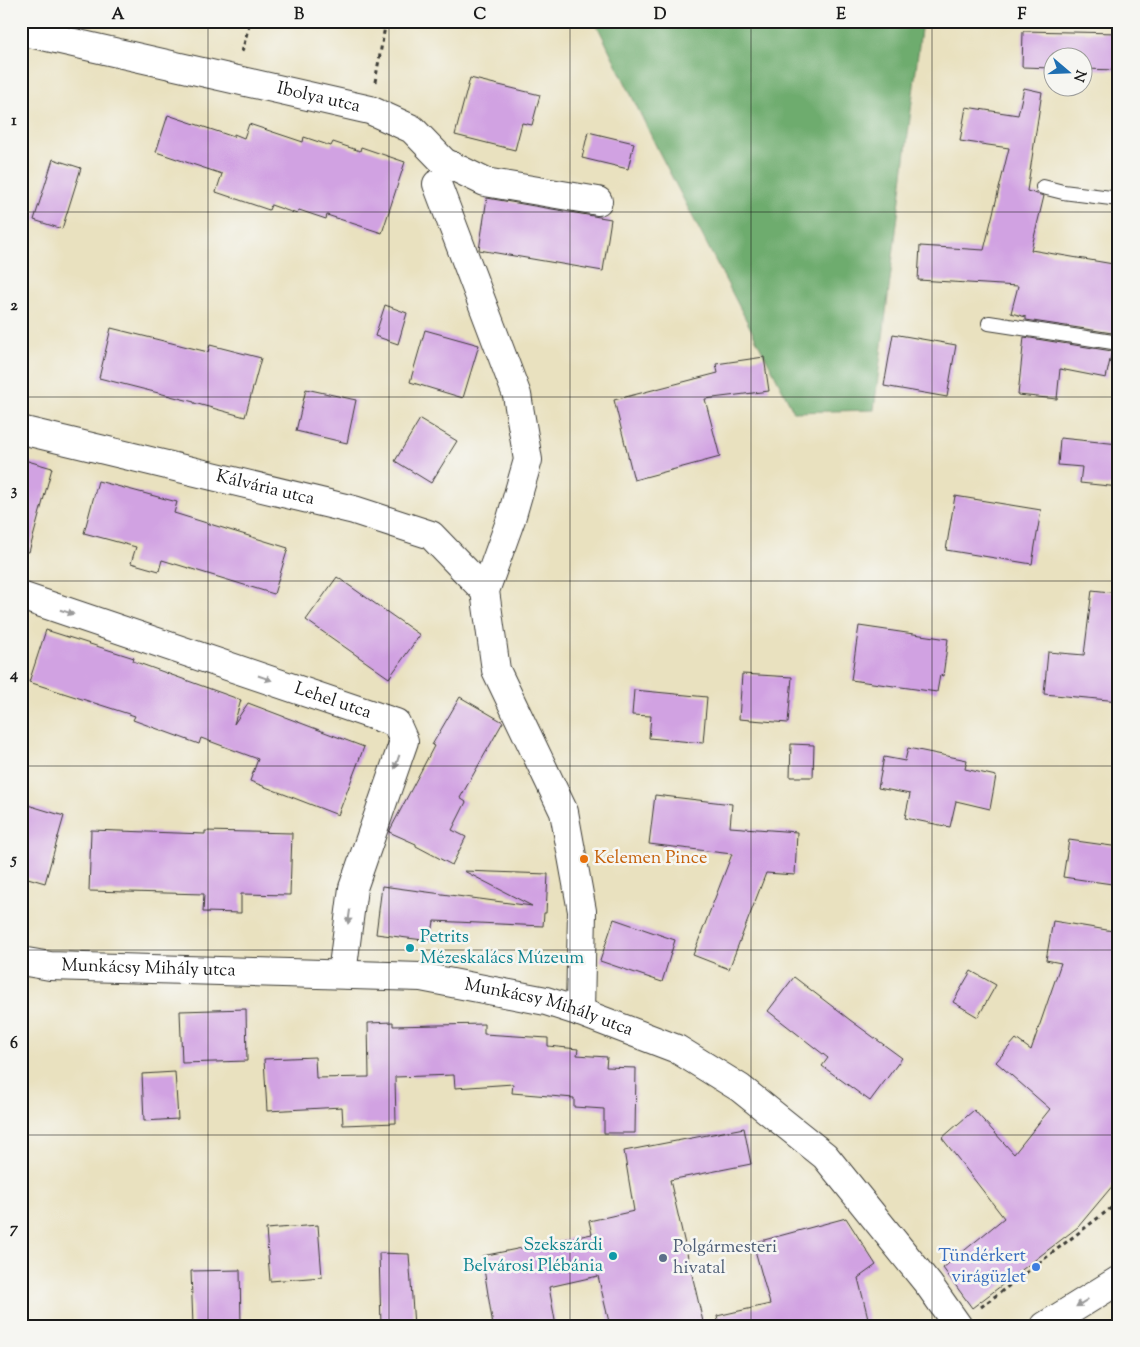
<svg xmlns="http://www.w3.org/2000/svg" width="1140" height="1347" viewBox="0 0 1140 1347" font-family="'Sorts Mill Goudy',serif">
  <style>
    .forest { fill: #6eac6e; stroke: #456445 }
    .building { fill: #d1a2e2 }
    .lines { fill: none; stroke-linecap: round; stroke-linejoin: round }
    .lane-casing { stroke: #3b3a34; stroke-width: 16 }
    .street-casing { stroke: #3b3a34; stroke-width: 30 }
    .path { stroke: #3b3a34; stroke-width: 3; stroke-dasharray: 4 4; stroke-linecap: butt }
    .lane { stroke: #fff; stroke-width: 14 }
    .street { stroke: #fff; stroke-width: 28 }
    .oneway { fill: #999 }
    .grid { fill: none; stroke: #1c1c1c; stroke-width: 1; stroke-opacity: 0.55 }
    .food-dot { fill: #e8710a; stroke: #f6f6f2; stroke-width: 2 }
    .culture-dot { fill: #0f9aa8; stroke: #f6f6f2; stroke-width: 2 }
    .service-dot { fill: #5c6f8a; stroke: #f6f6f2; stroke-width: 2 }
    .shop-dot { fill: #3f7fe0; stroke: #f6f6f2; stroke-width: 2 }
    .labels { text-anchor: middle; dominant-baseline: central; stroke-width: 5; stroke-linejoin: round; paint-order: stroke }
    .street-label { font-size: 18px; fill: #1c1c1c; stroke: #f6f6f2 }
    .food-label { font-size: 18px; fill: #c56008; stroke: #f6f6f2; text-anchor: start }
    .culture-label { font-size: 18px; fill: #0d838f; stroke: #f6f6f2; text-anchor: start }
    .service-label { font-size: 18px; fill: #4e5e75; stroke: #f6f6f2; text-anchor: start }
    .shop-label { font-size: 18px; fill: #366cbe; stroke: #f6f6f2; text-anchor: end }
    .neatline { fill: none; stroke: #1c1c1c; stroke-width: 2 }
    .grid-label { font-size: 16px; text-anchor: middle; font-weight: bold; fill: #1c1c1c }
  </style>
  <rect width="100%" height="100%" fill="#f6f6f2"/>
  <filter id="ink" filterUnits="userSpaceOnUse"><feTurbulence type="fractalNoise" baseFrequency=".02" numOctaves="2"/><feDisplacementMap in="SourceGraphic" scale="10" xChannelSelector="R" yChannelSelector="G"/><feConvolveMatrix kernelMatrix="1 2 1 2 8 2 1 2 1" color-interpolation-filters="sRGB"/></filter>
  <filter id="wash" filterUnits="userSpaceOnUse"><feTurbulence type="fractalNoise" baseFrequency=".0096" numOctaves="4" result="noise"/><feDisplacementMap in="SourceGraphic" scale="20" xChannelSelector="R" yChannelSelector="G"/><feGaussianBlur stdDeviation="1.12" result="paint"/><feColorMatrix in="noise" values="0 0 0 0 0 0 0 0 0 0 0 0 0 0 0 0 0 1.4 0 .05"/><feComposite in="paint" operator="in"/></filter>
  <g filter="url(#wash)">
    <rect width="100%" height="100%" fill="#e9e1bf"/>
    <path class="forest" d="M 595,21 L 922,21 L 874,410 L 794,412 L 660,154 Z"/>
    <g id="blocks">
      <path class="building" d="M 1023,31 L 1119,33 L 1119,70 L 1082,69 L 1082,58 L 1052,58 L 1052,68 L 1022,67 Z
        M 470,78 L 540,95 L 532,125 L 522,123 L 515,150 L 455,135 Z
        M 1024,88 L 1042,92 L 1027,191 L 1044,196 L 1031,250 L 1119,265 L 1119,334 L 1026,320 L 1026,317 L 1011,313 L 1018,286 L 918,280 L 920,246 L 984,250 L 1009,148 L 960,141 L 966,107 L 1018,115 Z
        M 168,115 L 234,137 L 234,134 L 244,138 L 249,124 L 303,142 L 304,137 L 331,146 L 333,142 L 360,151 L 361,147 L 405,162 L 382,233 L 327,215 L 326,219 L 299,210 L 297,214 L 271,205 L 269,210 L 216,192 L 222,174 L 156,152 Z
        M 588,132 L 634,143 L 628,169 L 582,158 Z
        M 53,159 L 81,168 L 62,229 L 34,220 Z
        M 487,198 L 611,219 L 603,271 L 479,250 Z
        M 385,305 L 407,313 L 398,344 L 375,336 Z
        M 111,328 L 208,352 L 210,345 L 261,358 L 245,417 L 194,403 L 194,402 L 99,378 Z
        M 425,330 L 479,345 L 463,398 L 410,382 Z
        M 893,334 L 956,345 L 947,397 L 884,386 Z
        M 1024,337 L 1112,351 L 1106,378 L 1060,369 L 1057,399 L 1018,395 Z
        M 764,357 L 769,391 L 705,399 L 720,457 L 634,480 L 614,400 L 718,373 L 716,364 Z
        M 306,389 L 356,400 L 347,443 L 296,431 Z
        M 420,419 L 457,441 L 431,483 L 395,461 Z
        M 1060,438 L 1119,444 L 1119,487 L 1080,483 L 1082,467 L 1058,465 Z
        M 21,459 L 52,468 L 29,552 L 21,551 Z
        M 98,481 L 177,502 L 174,513 L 288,548 L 274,594 L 162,560 L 159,571 L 131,563 L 136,547 L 84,533 Z
        M 955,496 L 1041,510 L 1032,564 L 946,550 Z
        M 337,577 L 420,635 L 389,678 L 306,620 Z
        M 1092,590 L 1119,593 L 1119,701 L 1044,694 L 1048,652 L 1084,655 Z
        M 859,626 L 948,639 L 943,676 L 940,675 L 937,692 L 851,680 Z
        M 46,630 L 134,658 L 133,661 L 241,700 L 234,724 L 248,703 L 364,747 L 338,815 L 250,781 L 258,759 L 201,738 L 199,744 L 133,720 L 135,716 L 29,682 Z
        M 742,674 L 792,677 L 788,723 L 739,719 Z
        M 634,690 L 707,697 L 703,743 L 649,738 L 651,716 L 632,715 Z
        M 460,697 L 503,722 L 460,798 L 466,802 L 452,830 L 466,837 L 452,865 L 416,846 L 416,844 L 389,832 L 434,746 L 432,745 Z
        M 791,744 L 814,745 L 813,777 L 790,777 Z
        M 908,748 L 967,760 L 965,769 L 996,776 L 990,809 L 956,801 L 950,827 L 905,818 L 910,794 L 878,788 L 884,757 L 905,761 Z
        M 655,795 L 732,804 L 730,827 L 797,832 L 795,875 L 766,873 L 729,969 L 693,955 L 732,854 L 649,844 Z
        M 21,803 L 64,816 L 45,883 L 21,876 Z
        M 91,830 L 205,834 L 205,831 L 292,833 L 290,895 L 241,894 L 241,913 L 203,912 L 204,894 L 89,891 Z
        M 1069,840 L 1119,847 L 1119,885 L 1063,877 Z
        M 464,871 L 548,874 L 546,913 L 544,913 L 543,926 L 434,921 L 431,941 L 376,934 L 382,886 L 532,906 Z
        M 614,919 L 675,940 L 662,982 L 600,961 Z
        M 1053,921 L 1119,932 L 1119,1178 L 1078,1227 L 972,1308 L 943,1268 L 1004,1218 L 942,1138 L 974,1110 L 1014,1154 L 1050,1109 L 996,1062 L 1016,1039 L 1031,1050 L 1061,963 L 1046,960 Z
        M 971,971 L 996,985 L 978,1017 L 953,1002 Z
        M 794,977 L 850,1020 L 902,1058 L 870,1101 L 822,1066 L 828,1058 L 768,1011 Z
        M 246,1009 L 247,1061 L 182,1063 L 180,1011 Z
        M 393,1022 L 393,1026 L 484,1024 L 484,1034 L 548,1038 L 548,1046 L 578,1049 L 577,1055 L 607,1057 L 606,1067 L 636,1068 L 635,1133 L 604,1133 L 604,1109 L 574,1107 L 574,1098 L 512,1093 L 513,1084 L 455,1088 L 454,1075 L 395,1077 L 396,1123 L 343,1125 L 342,1107 L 267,1111 L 264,1059 L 315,1057 L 316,1078 L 369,1077 L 368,1023 Z
        M 175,1072 L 178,1119 L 144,1121 L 142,1074 Z
        M 744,1128 L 751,1164 L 670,1180 L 704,1326 L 610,1326 L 598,1276 L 549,1287 L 556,1326 L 493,1326 L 482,1256 L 592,1234 L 589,1221 L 634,1211 L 624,1151 Z
        M 846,1218 L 876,1265 L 858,1278 L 870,1326 L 719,1326 L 717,1316 L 770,1304 L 753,1243 Z
        M 318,1225 L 322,1277 L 270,1281 L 266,1229 Z
        M 379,1253 L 409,1254 L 414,1326 L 381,1326 Z
        M 240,1270 L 241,1326 L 193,1326 L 191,1271 Z"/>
    </g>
  </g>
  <g filter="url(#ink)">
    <use href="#blocks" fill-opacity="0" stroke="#3b3a34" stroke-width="1"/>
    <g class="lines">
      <g class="lane-casing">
        <path id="lane" d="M 1043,187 L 1063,192 L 1119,199
          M 989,323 L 1119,343"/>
      </g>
      <g class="street-casing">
        <g id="street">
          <path id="s1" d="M 21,31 L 370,110 L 412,129 L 444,162 L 485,182 L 598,201"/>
          <path d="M 437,184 L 517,395 L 528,460 L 511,519 L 485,591 L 496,670 L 564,812 L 582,911 L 580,1012"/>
          <path id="s2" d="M 21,430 L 354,510 L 431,535 L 485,591"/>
          <path id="s3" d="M 21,596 L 396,723 L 404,741 L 353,888 L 342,974"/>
          <path id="s4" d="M 21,961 L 50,966 L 421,977 L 546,1001 L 580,1012 L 677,1049 L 740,1088 L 825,1156 L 929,1285 L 958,1326"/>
          <path d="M 1045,1326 L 1119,1280"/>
        </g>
      </g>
      <path class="path" d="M 242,52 L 250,21
        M 375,82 L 386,21
        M 981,1307 L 1119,1202"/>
      <use href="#lane" class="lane"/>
      <use href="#street" class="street"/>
    </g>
    <defs><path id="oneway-solid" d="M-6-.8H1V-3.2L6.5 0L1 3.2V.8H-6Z" transform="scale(1.25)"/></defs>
    <g class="oneway">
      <use href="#oneway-solid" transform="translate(67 612) rotate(18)"/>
      <use href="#oneway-solid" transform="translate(265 678) rotate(19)"/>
      <use href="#oneway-solid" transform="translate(397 762) rotate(109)"/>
      <use href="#oneway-solid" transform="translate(349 917) rotate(98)"/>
      <use href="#oneway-solid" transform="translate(1082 1303) rotate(148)"/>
    </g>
  </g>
  <path class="grid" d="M 208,21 L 208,1326M 389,21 L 389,1326M 570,21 L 570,1326M 751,21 L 751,1326M 932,21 L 932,1326M 21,212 L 1119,212M 21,397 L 1119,397M 21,581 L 1119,581M 21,766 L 1119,766M 21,950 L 1119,950M 21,1135 L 1119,1135"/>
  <circle class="food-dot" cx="584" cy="859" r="5"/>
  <g class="culture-dot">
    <circle cx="410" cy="948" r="5"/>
    <circle cx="613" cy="1256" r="5"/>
  </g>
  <circle class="service-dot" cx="663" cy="1258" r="5"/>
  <circle class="shop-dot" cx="1036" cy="1267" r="5"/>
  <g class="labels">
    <g class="street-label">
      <text stroke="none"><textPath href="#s1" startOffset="305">Ibolya utca</textPath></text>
      <text stroke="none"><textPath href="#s2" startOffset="251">Kálvária utca</textPath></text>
      <text stroke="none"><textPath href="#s3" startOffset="329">Lehel utca</textPath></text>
      <text stroke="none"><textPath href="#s4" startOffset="128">Munkácsy Mihály utca</textPath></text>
      <text stroke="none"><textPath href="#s4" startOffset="532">Munkácsy Mihály utca</textPath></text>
    </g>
    <g class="food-label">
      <text x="594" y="859">Kelemen Pince</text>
    </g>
    <g class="culture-label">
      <text x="420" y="938">Petrits<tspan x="420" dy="21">Mézeskalács Múzeum</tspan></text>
      <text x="603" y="1246" text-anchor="end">Szekszárdi<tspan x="603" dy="21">Belvárosi Plébánia</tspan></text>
    </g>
    <g class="service-label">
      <text x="673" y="1248">Polgármesteri<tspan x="673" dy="21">hivatal</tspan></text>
    </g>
    <g class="shop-label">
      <text x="1026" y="1257">Tündérkert<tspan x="1026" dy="21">virágüzlet</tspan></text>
    </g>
  </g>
  <rect width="1140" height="1347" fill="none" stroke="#f6f6f2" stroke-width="55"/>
  <g transform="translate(1068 72) rotate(109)"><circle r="24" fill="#f6f6f2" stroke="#9f9f9c"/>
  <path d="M0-4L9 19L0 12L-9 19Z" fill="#1f6fb2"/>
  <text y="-8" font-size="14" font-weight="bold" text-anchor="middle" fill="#1c1c1c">N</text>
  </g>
  <rect x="28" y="28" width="1084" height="1292" class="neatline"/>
  <g class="grid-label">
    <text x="118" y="19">A</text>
    <text x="299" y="19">B</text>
    <text x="480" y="19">C</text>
    <text x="660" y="19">D</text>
    <text x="841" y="19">E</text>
    <text x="1022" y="19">F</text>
    <text x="14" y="125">1</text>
    <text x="14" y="310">2</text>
    <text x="14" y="495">3</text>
    <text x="14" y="679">4</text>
    <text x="14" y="864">5</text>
    <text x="14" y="1048">6</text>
    <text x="14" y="1233">7</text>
  </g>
</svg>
